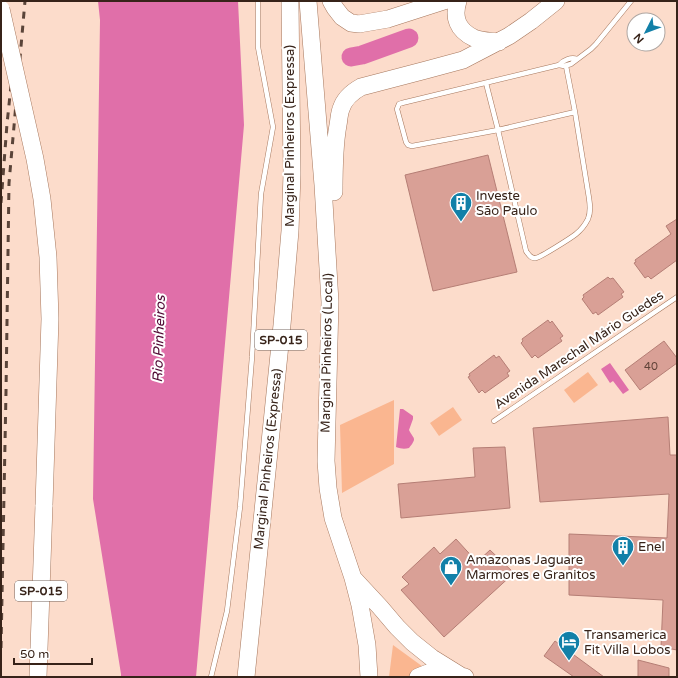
<svg xmlns="http://www.w3.org/2000/svg" width="678" height="678" viewBox="0 0 678 678" font-family="'Varela Round',sans-serif">
  <style>
    .green { fill: #fab690 }
    .water { fill: #e06fa9 }
    .lines { fill: none; stroke-linecap: round; stroke-linejoin: round }
    .river { stroke: #e06fa9; stroke-width: 19 }
    .building { fill: #d9a096; stroke: #b57e75 }
    .lane-casing { stroke: #a6775d; stroke-width: 5.5 }
    .highway-casing { stroke: #a6775d; stroke-width: 18 }
    .lane { stroke: #fff; stroke-width: 4.5 }
    .highway { stroke: #fff; stroke-width: 17 }
    .rail { stroke: #5a4439; stroke-width: 3; stroke-dasharray: 7 7; stroke-linecap: butt }
    .highway-bridge-casing { stroke: #a6775d; stroke-width: 18; stroke-linecap: butt }
    .highway-bridge { stroke: #fff; stroke-width: 17 }
    .labels { text-anchor: middle; dominant-baseline: central; stroke-width: 4; stroke-linejoin: round; paint-order: stroke }
    .number-label { font-size: 11px; fill: #604238 }
    .shield { fill: #fff; stroke: #73655e; stroke-width: 1 }
    .shield-label { font-size: 12px; font-weight: bold; fill: #372319 }
    .street-label { font-size: 13px; fill: #372319; stroke: #fff }
    .poi-label { font-size: 13px; fill: #372319; stroke: #fff; text-anchor: start }
    .water-label { font-size: 14px; font-style: italic; fill: #510934; stroke: #fff }
  </style>
  <rect width="100%" height="100%" fill="#fcdccb"/>
  <path class="green" d="M 588,372 L 598,385 L 574,403 L 564,390 Z
    M 394,400 L 394,464 L 342,493 L 340,425 Z
    M 453,407 L 462,420 L 439,436 L 430,423 Z
    M 393,645 L 437,677 L 389,677 Z"/>
  <path class="water" d="M 98,1 L 238,1 L 244,125 L 196,677 L 121,677 L 121,674 L 93,499 L 100,20 Z
    M 610,363 L 629,390 L 623,394 L 613,381 L 610,383 L 601,369 Z
    M 400,409 L 403,409 L 413,416 L 413,419 L 409,430 C 413,439 418,437 409,448 C 405,449 401,449 396,447 Z"/>
  <g class="lines">
    <path class="river" d="M 351,57 L 362,55 L 409,38"/>
  </g>
  <path class="building" d="M 488,155 L 517,272 L 433,291 L 405,175 Z
    M 677,219 L 677,260 L 651,279 L 648,276 L 645,278 L 634,263 L 636,262 L 635,260 L 671,234 L 666,226 Z
    M 608,277 L 610,279 L 613,278 L 624,292 L 621,294 L 623,297 L 598,315 L 596,312 L 593,314 L 582,299 L 584,297 L 583,295 Z
    M 548,320 L 550,323 L 552,321 L 563,336 L 560,338 L 562,341 L 538,358 L 535,355 L 532,358 L 521,343 L 523,341 L 522,339 Z
    M 664,341 L 677,358 L 677,363 L 640,390 L 625,370 Z
    M 494,355 L 496,358 L 499,356 L 510,371 L 507,373 L 509,376 L 485,393 L 482,390 L 479,393 L 468,377 L 470,376 L 469,374 Z
    M 668,417 L 670,455 L 677,455 L 677,650 L 661,647 L 663,600 L 569,595 L 569,534 L 667,538 L 669,494 L 540,502 L 533,428 Z
    M 505,447 L 510,508 L 401,518 L 398,484 L 475,477 L 473,448 Z
    M 456,539 L 477,562 L 490,550 L 514,573 L 444,637 L 401,590 L 409,584 L 402,577 L 434,547 L 440,554 Z
    M 555,641 L 604,677 L 574,677 L 544,656 Z
    M 638,660 L 669,668 L 669,677 L 638,677 Z"/>
  <g class="lines">
    <g class="lane-casing">
      <path id="lane" d="M 559,65 C 563,60 571,57 577,59
        M 486,83 L 498,130 L 526,251 C 529,255 531,259 536,258 C 541,257 571,238 576,234 C 581,230 585,225 588,219 C 591,212 590,205 589,198 L 575,112 L 566,66
        M 575,112 L 498,130 L 412,146 L 408,145 L 406,142 L 397,109 L 399,104 L 402,103 L 559,65 L 564,66 L 571,64 L 591,49 L 596,44 L 631,1
        M 494,421 L 677,297
        M 211,677 L 227,611 L 240,507 L 252,357 L 261,194 L 273,127 L 258,47 L 258,1"/>
    </g>
    <g class="highway-casing">
      <path id="highway" d="M 308,1 L 323,185 L 330,302 L 326,461 L 328,488 L 333,518 L 353,578 L 360,605 L 367,645 L 369,677
        M 331,1 L 335,8 L 342,17 L 351,23 L 359,24 L 388,19 L 444,1
        M 458,1 C 453,17 457,30 474,38 C 481,41 491,41 499,42
        M 334,192 C 334,169 334,147 338,125 C 339,120 339,114 341,109 C 344,99 352,92 361,87 L 426,70 L 463,60 L 509,36 L 531,21 L 556,1
        M 354,579 L 380,607 L 397,627 L 412,642 L 432,658 L 461,676 L 465,677
        M 38,677 L 44,505
        M 246,677 L 282,325 L 290,231 L 292,174 L 290,1
        M 418,677 L 428,673 L 438,673 L 457,675"/>
    </g>
    <use href="#lane" class="lane"/>
    <use href="#highway" class="highway"/>
    <path class="rail" d="M 1,203 L 7,124 L 16,37
      M 1,648 L 6,392 L 9,183 L 25,1"/>
    <g class="highway-bridge-casing">
      <path id="highway-bridge" d="M 1,9 L 35,159 L 42,199 L 48,257 L 50,319 L 44,505"/>
    </g>
    <use href="#highway-bridge" class="highway-bridge"/>
  </g>
  <defs>
    <g id="building-pin" transform="scale(1.15)"><path d="M0 17L-7.5 6A9.5 9.5 0 1 1 7.5 6Z" fill="#1280a8" stroke="#fff"/><path d="M-4-6H4V6H1V3H-1V6H-4ZM-2.5-4.3h1.7v1.8h-1.7ZM.8-4.3h1.7v1.8H.8ZM-2.5-1h1.7V.8h-1.7ZM.8-1h1.7V.8H.8Z" fill="#fff"/></g>
    <g id="shop-pin" transform="scale(1.15)"><path d="M0 17L-7.5 6A9.5 9.5 0 1 1 7.5 6Z" fill="#1280a8" stroke="#fff"/><path d="M-5-2.5h2.3a2.7 3.5 0 0 1 5.4 0H5L5.5 6h-11ZM-1.5-2.5h3a1.5 2.3 0 0 0-3 0Z" fill="#fff"/></g>
    <g id="hotel-pin" transform="scale(1.15)"><path d="M0 17L-7.5 6A9.5 9.5 0 1 1 7.5 6Z" fill="#1280a8" stroke="#fff"/><path d="M-6-4.5h1.5V1H6V5H4.5V3h-9V5H-6ZM-4 0a1.8 1.8 0 1 1 3.6 0ZM.5 0V-2.5h3Q6-2.5 6 0Z" fill="#fff"/></g>
  </defs>
  <g fill-rule="evenodd">
    <use href="#building-pin" x="461" y="203"/>
    <use href="#building-pin" x="623" y="547"/>
    <use href="#shop-pin" x="451" y="567"/>
    <use href="#hotel-pin" x="569" y="642"/>
  </g>
  <g class="labels">
    <g class="number-label">
      <text x="651" y="366">40</text>
    </g>
    <g class="shield">
      <rect x="255" y="330" width="52" height="20" rx="3"/>
      <rect x="15" y="581" width="52" height="20" rx="3"/>
    </g>
    <g class="shield-label">
      <text x="281" y="340">SP-015</text>
      <text x="41" y="591">SP-015</text>
    </g>
    <g class="street-label">
      <text transform="translate(290 136) rotate(-90)">Marginal Pinheiros (Expressa)</text>
      <text transform="translate(579 350) rotate(-34)">Avenida Marechal Mário Guedes</text>
      <text transform="translate(327 353) rotate(-89)">Marginal Pinheiros (Local)</text>
      <text transform="translate(268 459) rotate(-84)">Marginal Pinheiros (Expressa)</text>
    </g>
    <g class="poi-label">
      <text x="476" y="196">Investe<tspan x="476" dy="15">São Paulo</tspan></text>
      <text x="638" y="547">Enel</text>
      <text x="466" y="560">Amazonas Jaguare<tspan x="466" dy="15">Marmores e Granitos</tspan></text>
      <text x="584" y="635">Transamerica<tspan x="584" dy="15">Fit Villa Lobos</tspan></text>
    </g>
    <g class="water-label">
      <text transform="translate(159 339) rotate(-88)">Rio Pinheiros</text>
    </g>
  </g>
  <rect width="678" height="678" fill="none" stroke="#372319" stroke-width="4"/>
  <g transform="translate(646 32) rotate(228)"><circle r="19" fill="#ffffff" stroke="#afa7a3"/>
  <path d="M0-3L7 15L0 10L-7 15Z" fill="#1280a8"/>
  <text y="-6" font-size="11" font-weight="bold" text-anchor="middle" fill="#372319">N</text>
  </g>
  <path d="M14 658v6h78v-6" fill="none" stroke="#372319" stroke-width="2"/>
  <text x="20" y="658" font-size="12" fill="#372319" stroke="#ffffff" stroke-width="3" paint-order="stroke">50 m</text>
</svg>
